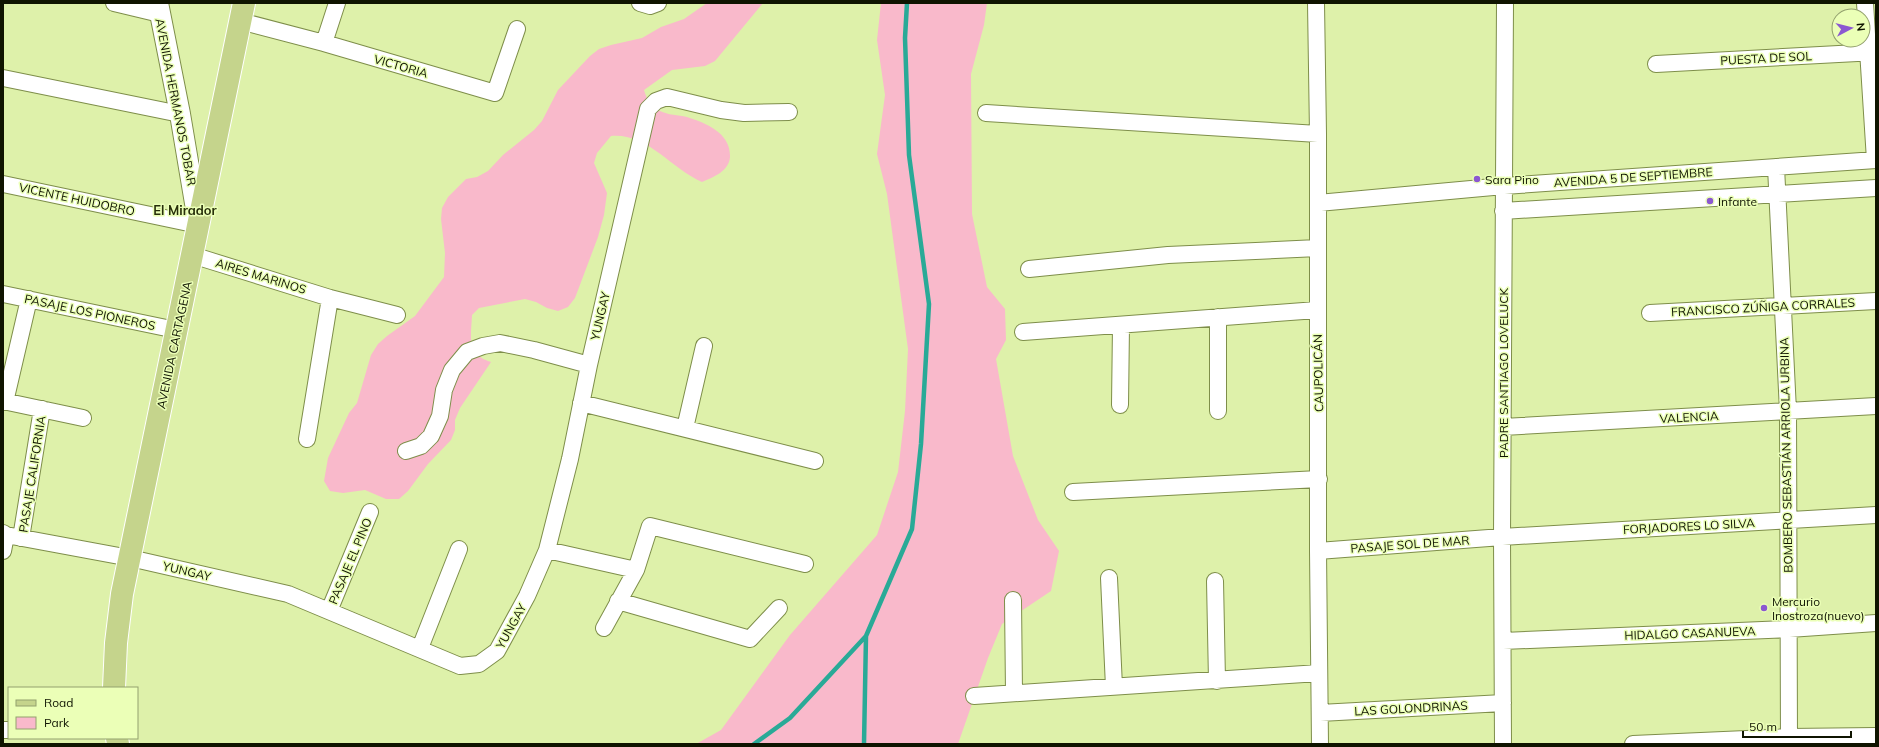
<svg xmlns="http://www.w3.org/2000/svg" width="1879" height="747" viewBox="0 0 1879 747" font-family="Mulish,sans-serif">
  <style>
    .green { fill: #f9b9cb }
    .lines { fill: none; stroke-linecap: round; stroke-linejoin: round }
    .stream { stroke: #29aa97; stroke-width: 4.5 }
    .minor-casing { stroke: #7e8e4a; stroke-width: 18 }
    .tertiary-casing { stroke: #7e8e4a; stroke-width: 22 }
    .primary-casing { stroke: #fff; stroke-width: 24 }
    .minor { stroke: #fff; stroke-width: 16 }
    .tertiary { stroke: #fff; stroke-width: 20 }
    .primary { stroke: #c5d48c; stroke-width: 22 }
    .poi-dot { fill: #8b58d1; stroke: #ebffb7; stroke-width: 1.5 }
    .labels { text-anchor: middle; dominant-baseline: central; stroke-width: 3; stroke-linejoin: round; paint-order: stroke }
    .street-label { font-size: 12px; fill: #0f1400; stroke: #ebffb7 }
    .poi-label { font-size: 12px; fill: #0f1400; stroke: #ebffb7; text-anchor: start }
    .neighbourhood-label { font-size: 13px; font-weight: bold; fill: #272f0a; stroke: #ebffb7 }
  </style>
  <rect width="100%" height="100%" fill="#def1aa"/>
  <path class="green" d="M 707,3 L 763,3 L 715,61 L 705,66 L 672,70 L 644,90 C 647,100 650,106 660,111 C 668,115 678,115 687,117 C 706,123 731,133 730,157 C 729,171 714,177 702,182 C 670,168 648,133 611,136 L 597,153 L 594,163 L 607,193 L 604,215 L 598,237 L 575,298 L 568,307 L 558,311 L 547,308 L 536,302 L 525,299 L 479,308 L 472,315 C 471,338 466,354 491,362 L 460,408 L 455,420 L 455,430 L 451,440 L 428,464 L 408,491 L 399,499 L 386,499 L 365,490 L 343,493 L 330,491 L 324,481 L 328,458 L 349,413 L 357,403 L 371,355 L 378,344 L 387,336 L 415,316 L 444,277 L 445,253 L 441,219 L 442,208 L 448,197 L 466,179 L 477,177 L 488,171 L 503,155 L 534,130 L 542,121 L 558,90 L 590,56 L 599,49 L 611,45 L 642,38 L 661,27 L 684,19 Z
    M 881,3 L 987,3 L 984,25 L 971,74 L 972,214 L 987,287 L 1005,309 L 1006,340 L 996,359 L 1013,456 L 1038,520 L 1059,551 L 1051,591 L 1002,624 L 988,658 L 958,744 L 696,744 L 721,730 L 790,635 L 877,535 L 898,472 L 905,411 L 908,349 L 887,194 L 877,154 L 885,95 L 877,40 Z"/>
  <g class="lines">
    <path class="stream" d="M 754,744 L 790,718 L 866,636 L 912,529 L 921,444 L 929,304 L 909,155 L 905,38 L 907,3
      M 864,744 L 866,636"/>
    <g class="minor-casing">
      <path id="minor" d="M 114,3 L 160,14
        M 640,3 L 650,6 L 658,3
        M 1316,3 L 1318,134 L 1318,551 L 1320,744
        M 1865,3 L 1875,160
        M 240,21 L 324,43 L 495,93 L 517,29
        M 324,43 L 337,3
        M 1656,64 L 1876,52
        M 3,78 L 180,114
        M 986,113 L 1318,134
        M 1776,167 L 1788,411 L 1789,744
        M 3,184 L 198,225
        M 1318,203 L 1504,186 L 1876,160
        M 1503,211 L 1876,188
        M 192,255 L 330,298 L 397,315
        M 1029,269 L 1168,255 L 1318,248
        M 3,294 L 176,330
        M 1650,313 L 1876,301
        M 1023,332 L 1317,310
        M 3,401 L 83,418
        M 5,402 L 29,299
        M 581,403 L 815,461
        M 1120,405 L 1121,325
        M 1218,411 L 1218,317
        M 1503,427 L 1876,406
        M 685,428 L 704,346
        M 307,439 L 330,298
        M 406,451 L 421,446 L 431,436 L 440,416 L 444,390 L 452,370 L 467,352 L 483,346 L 500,343 L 534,350 L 589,365
        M 1073,492 L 1319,479
        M 3,533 L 6,535 L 130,558 L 288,594 L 460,666 L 479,664 L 497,651 L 527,596 L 547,550 L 570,459 L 589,365 L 648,109 L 656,101 L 667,97 L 721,110 L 744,113 L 789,112
        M 21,538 L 42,409
        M 547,550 L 636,570 L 650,526 L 805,564
        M 3,551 L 6,535
        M 1318,551 L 1502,537 L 1876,515
        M 1109,578 L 1114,687
        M 1215,581 L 1217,681
        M 1013,600 L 1014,693
        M 618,601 L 750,639 L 779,608
        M 329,611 L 370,512
        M 604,628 L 636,570
        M 1503,641 L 1789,629 L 1876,623
        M 420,648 L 459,549
        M 974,696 L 1319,673
        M 1320,713 L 1503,703
        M 3,730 L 9,730
        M 1503,744 L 1502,537 L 1505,3
        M 1633,744 L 1789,737 L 1876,736"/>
    </g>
    <g class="tertiary-casing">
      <path id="tertiary" d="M 158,3 L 180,114 L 198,221"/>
    </g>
    <g class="primary-casing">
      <path id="primary" d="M 114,688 L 116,643 L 122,594 L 244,3
        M 117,738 L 118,744"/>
    </g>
    <use href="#minor" class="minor"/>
    <use href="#tertiary" class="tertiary"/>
    <use href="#primary" class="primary"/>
  </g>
  <g class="poi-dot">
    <circle cx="1477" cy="179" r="4"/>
    <circle cx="1710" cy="201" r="4"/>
    <circle cx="1764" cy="608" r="4"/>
  </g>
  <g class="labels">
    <g class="street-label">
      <text transform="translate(1766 58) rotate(-3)">PUESTA DE SOL</text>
      <text transform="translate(401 66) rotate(16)">VICTORIA</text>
      <text transform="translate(176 102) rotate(79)">AVENIDA HERMANOS TOBAR</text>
      <text transform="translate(1633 177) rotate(-4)">AVENIDA 5 DE SEPTIEMBRE</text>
      <text transform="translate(77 199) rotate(12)">VICENTE HUIDOBRO</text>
      <text transform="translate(261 276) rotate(17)">AIRES MARINOS</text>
      <text transform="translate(1763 307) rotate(-3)">FRANCISCO ZÚÑIGA CORRALES</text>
      <text transform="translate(90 312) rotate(12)">PASAJE LOS PIONEROS</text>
      <text transform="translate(600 316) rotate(-77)">YUNGAY</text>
      <text transform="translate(174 345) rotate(-78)">AVENIDA CARTAGENA</text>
      <text transform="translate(1318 373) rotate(-91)">CAUPOLICÁN</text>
      <text transform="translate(1503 373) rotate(-90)">PADRE SANTIAGO LOVELUCK</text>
      <text transform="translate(1689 417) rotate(-3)">VALENCIA</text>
      <text transform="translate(1786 455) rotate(-91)">BOMBERO SEBASTIÁN ARRIOLA URBINA</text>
      <text transform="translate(32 474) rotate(-81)">PASAJE CALIFORNIA</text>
      <text transform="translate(1689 526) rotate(-3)">FORJADORES LO SILVA</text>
      <text transform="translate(1410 544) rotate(-4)">PASAJE SOL DE MAR</text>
      <text transform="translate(350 561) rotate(-67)">PASAJE EL PINO</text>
      <text transform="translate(187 571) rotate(13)">YUNGAY</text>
      <text transform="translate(511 626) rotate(-61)">YUNGAY</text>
      <text transform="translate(1690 633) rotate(-2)">HIDALGO CASANUEVA</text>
      <text transform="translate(1411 708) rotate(-3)">LAS GOLONDRINAS</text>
    </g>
    <g class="poi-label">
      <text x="1485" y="179">Sara Pino</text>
      <text x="1718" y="201">Infante</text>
      <text x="1772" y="601">Mercurio<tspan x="1772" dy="14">Inostroza(nuevo)</tspan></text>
    </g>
    <g class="neighbourhood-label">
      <text x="185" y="210">El Mirador</text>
    </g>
  </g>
  <rect width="1879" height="747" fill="none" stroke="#0f1400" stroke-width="8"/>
  <rect x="8" y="687" width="130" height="52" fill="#ebffb7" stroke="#93a16e"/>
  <rect x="16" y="700" width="20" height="6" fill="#c5d48c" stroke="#93a16e"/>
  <text x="44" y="707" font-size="12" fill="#0f1400">Road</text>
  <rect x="16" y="717" width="20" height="12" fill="#f9b9cb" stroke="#93a16e"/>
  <text x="44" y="727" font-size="12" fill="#0f1400">Park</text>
  <g transform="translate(1851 28) rotate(83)"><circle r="19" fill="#ebffb7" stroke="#93a16e"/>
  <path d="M0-3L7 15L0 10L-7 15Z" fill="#8b58d1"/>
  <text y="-6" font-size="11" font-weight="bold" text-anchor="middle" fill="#0f1400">N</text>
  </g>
  <path d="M1743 731v6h108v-6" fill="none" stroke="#0f1400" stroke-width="2"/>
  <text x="1749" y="731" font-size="12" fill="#0f1400" stroke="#ebffb7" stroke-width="3" paint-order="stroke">50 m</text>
</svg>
